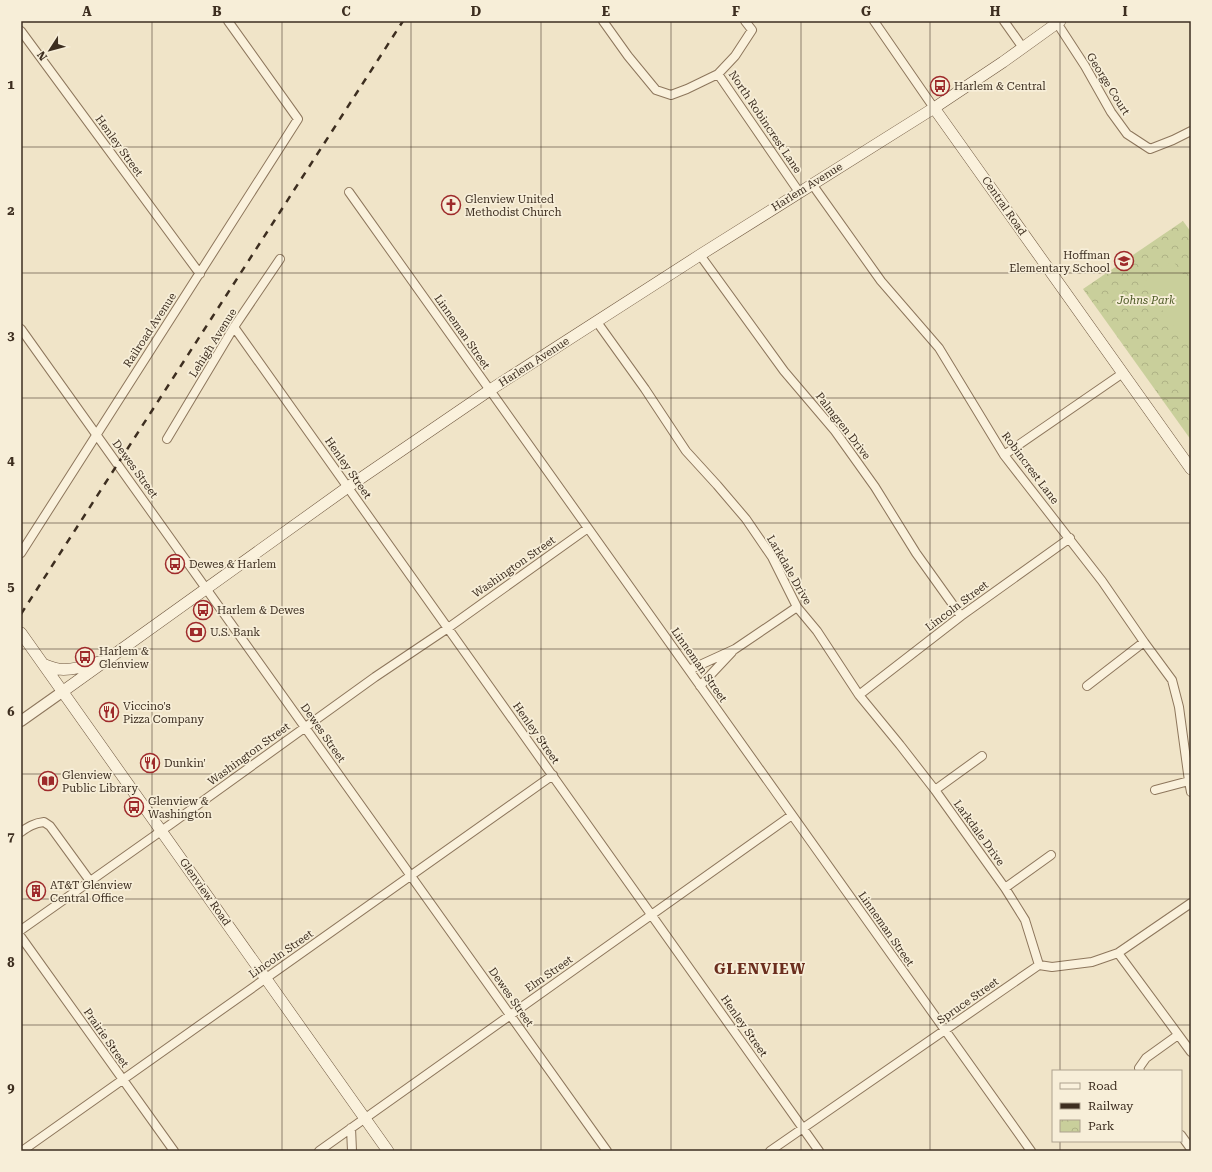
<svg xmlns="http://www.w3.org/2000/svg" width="1212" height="1172" viewBox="0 0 1212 1172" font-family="'Roboto Serif',serif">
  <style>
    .park { fill: url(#park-crowns) }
    .pitch { fill: #c9cf9b }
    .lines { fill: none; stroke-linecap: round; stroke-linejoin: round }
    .minor-casing { stroke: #8d765c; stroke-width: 10 }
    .tertiary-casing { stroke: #8d765c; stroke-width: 12 }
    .secondary-casing { stroke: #6f573f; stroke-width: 12 }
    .minor { stroke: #faf1dc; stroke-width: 8 }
    .tertiary { stroke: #faf1dc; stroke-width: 10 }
    .secondary { stroke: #faf1dc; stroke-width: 11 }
    .rail { stroke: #3d2e20; stroke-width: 2.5; stroke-dasharray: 7 7; stroke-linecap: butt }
    .grid { fill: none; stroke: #3d2e20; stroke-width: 1; stroke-opacity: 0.55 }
    .labels { text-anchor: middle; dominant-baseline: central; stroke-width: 3.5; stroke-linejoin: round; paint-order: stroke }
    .street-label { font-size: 11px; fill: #3d2e20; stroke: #f7eed8 }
    .poi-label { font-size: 11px; fill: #3d2e20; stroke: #f7eed8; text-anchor: start }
    .park-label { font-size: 11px; font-style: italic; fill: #4d5a26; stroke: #f7eed8 }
    .district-label { font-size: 15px; font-weight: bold; letter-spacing: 1px; fill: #6b2e1e; stroke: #f7eed8 }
    .neatline { fill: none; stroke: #3d2e20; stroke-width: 1.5 }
    .grid-label { font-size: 13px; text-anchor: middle; font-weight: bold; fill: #3d2e20 }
  </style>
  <defs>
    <pattern id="park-crowns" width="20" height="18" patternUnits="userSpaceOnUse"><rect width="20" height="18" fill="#c9cf9b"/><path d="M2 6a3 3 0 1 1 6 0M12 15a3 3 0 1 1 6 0" fill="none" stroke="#aeb285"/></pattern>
  </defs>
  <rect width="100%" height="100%" fill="#f0e4c8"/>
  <path class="park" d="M 1183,221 L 1191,232 L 1191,440 L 1083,289 Z"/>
  <path class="pitch" d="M 1173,261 L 1191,285 L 1191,342 L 1188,345 L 1142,283 Z"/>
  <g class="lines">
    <g class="minor-casing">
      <path id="minor" d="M 603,21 L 628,56 L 656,90 L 671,95 L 687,89 L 718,74 L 735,56 L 752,30 L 745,21
        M 874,21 L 934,108
        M 1004,21 L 1023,48
        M 1057,23 L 1085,66 L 1111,112 L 1127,134 L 1150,149 L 1173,140 L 1191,131
        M 21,31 L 200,274
        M 718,74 L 799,192
        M 812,184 L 881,281 L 939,348 L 1004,455 L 1102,581 L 1144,642 L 1172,680 L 1179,707 L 1189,781 L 1191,792
        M 349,192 L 1031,1151
        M 700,255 L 784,371 L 835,431 L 875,487 L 916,553 L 961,616
        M 597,322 L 645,389 L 686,451 L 717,485 L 746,519 L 772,557 L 797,607 L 817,631 L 859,695 L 900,745 L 935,790 L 1005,888 L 1025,920 L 1039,965
        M 234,327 L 819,1151
        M 21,329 L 607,1151
        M 167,439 L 234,327 L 280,259
        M 1004,455 L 1123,373
        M 21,553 L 298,119 L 228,21
        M 689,670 L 735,649 L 797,607
        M 700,686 L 732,652
        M 1087,686 L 1144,642
        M 859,695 L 961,616 L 1070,538
        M 935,790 L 982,756
        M 1155,790 L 1189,781
        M 21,832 C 28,827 34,823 44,822 L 50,826 L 90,881
        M 1005,888 L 1051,855
        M 21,930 L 171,824 L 375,677 L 448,628 L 588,528
        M 21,937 L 174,1151
        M 1118,953 L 1191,1052
        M 1140,1071 L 1139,1068 L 1146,1058 L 1178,1035
        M 351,1128 L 352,1151
        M 1181,1135 L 1191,1149
        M 22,1151 L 553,775
        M 319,1151 C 476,1038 635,928 792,815
        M 770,1151 L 1039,965 L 1052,967 L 1092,962 L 1118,953 L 1191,903"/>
    </g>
    <g class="tertiary-casing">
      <path id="tertiary" d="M 21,721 L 62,692"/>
    </g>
    <g class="secondary-casing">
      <path id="secondary" d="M 934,108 L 1191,469
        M 21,633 L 388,1151
        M 43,664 C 48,666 53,668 58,669 C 71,671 87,666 99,662
        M 62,692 L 348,487 L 490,390 L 700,255 L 934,108 L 1003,62 L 1060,21"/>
    </g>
    <use href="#minor" class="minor"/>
    <use href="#tertiary" class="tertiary"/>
    <use href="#secondary" class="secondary"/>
    <path class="rail" d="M 21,614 L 403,21"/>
  </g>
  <path class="grid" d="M 152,21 L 152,1151M 282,21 L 282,1151M 411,21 L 411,1151M 541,21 L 541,1151M 671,21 L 671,1151M 801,21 L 801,1151M 930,21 L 930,1151M 1060,21 L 1060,1071M 21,147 L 1191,147M 21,273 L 1191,273M 21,398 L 1191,398M 21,523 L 1191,523M 21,649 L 1191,649M 21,774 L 1191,774M 21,899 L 1191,899M 21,1025 L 1191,1025M 1060,1141 L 1060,1151"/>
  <defs>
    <g id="bus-ring" transform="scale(1)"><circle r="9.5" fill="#f7eed8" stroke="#9e2a2b" stroke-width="1.5"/><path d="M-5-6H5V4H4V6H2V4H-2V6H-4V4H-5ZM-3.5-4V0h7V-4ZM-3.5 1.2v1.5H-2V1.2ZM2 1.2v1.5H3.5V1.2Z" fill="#9e2a2b"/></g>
    <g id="church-ring" transform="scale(1)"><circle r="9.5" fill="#f7eed8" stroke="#9e2a2b" stroke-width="1.5"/><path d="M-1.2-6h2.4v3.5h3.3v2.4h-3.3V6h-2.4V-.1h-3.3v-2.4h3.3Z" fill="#9e2a2b"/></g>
    <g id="school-ring" transform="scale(1)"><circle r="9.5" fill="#f7eed8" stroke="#9e2a2b" stroke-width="1.5"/><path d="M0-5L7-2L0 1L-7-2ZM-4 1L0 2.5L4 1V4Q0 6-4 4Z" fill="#9e2a2b"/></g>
    <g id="bank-ring" transform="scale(1)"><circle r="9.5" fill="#f7eed8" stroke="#9e2a2b" stroke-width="1.5"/><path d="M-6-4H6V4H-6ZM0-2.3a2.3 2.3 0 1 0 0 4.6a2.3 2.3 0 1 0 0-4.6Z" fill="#9e2a2b"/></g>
    <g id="restaurant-ring" transform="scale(1)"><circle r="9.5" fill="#f7eed8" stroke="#9e2a2b" stroke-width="1.5"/><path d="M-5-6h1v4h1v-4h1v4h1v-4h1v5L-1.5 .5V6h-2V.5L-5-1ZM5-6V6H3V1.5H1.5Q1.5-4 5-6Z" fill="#9e2a2b"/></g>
    <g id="library-ring" transform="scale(1)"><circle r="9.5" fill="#f7eed8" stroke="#9e2a2b" stroke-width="1.5"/><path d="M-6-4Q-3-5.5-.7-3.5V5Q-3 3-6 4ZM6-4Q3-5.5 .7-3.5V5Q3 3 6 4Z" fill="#9e2a2b"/></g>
    <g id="building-ring" transform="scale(1)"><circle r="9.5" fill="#f7eed8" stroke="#9e2a2b" stroke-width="1.5"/><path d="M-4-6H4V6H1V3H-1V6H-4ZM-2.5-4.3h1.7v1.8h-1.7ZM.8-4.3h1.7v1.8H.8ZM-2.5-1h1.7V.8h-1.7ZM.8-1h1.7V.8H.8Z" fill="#9e2a2b"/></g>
  </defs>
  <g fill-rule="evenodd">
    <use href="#bus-ring" x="940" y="86"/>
    <use href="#church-ring" x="451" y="205"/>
    <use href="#school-ring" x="1124" y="261"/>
    <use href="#bus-ring" x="175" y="564"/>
    <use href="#bus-ring" x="203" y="610"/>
    <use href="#bank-ring" x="196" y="632"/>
    <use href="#bus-ring" x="85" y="657"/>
    <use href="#restaurant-ring" x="109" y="712"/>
    <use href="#restaurant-ring" x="150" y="763"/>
    <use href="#library-ring" x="48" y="781"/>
    <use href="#bus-ring" x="134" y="807"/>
    <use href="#building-ring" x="36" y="891"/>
  </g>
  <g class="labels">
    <g class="street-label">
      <text transform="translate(1108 84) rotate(58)">George Court</text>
      <text transform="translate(765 122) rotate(56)">North Robincrest Lane</text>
      <text transform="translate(119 146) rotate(54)">Henley Street</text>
      <text transform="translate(807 187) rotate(-32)">Harlem Avenue</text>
      <text transform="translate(1004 206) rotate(55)">Central Road</text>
      <text transform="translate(150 330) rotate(-57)">Railroad Avenue</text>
      <text transform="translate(462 332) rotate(55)">Linneman Street</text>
      <text transform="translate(213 343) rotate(-58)">Lehigh Avenue</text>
      <text transform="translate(534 362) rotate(-33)">Harlem Avenue</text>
      <text transform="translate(843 426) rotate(52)">Palmgren Drive</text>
      <text transform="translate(348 468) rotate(55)">Henley Street</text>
      <text transform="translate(1030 468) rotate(53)">Robincrest Lane</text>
      <text transform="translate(135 469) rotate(54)">Dewes Street</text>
      <text transform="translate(514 567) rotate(-35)">Washington Street</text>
      <text transform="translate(789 570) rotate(60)">Larkdale Drive</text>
      <text transform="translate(957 606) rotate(-37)">Lincoln Street</text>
      <text transform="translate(699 665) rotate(55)">Linneman Street</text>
      <text transform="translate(323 733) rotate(55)">Dewes Street</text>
      <text transform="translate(536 733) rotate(55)">Henley Street</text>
      <text transform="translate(249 754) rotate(-36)">Washington Street</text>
      <text transform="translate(979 833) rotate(54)">Larkdale Drive</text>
      <text transform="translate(205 892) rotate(55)">Glenview Road</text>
      <text transform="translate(886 929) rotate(55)">Linneman Street</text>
      <text transform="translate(281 954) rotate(-35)">Lincoln Street</text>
      <text transform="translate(549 974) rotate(-35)">Elm Street</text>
      <text transform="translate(511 997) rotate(55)">Dewes Street</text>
      <text transform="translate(968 1001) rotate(-35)">Spruce Street</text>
      <text transform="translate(744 1026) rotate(55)">Henley Street</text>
      <text transform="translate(106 1038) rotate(55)">Prairie Street</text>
    </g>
    <g class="poi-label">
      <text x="954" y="86">Harlem &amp; Central</text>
      <text x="465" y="199">Glenview United<tspan x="465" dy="13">Methodist Church</tspan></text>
      <text x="1110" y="255" text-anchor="end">Hoffman<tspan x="1110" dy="13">Elementary School</tspan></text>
      <text x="189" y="564">Dewes &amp; Harlem</text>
      <text x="217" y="610">Harlem &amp; Dewes</text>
      <text x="210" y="632">U.S. Bank</text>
      <text x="99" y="651">Harlem &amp;<tspan x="99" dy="13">Glenview</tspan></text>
      <text x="123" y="706">Viccino's<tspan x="123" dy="13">Pizza Company</tspan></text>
      <text x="164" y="763">Dunkin'</text>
      <text x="62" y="775">Glenview<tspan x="62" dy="13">Public Library</tspan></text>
      <text x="148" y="801">Glenview &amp;<tspan x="148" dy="13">Washington</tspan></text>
      <text x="50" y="885">AT&amp;T Glenview<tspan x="50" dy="13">Central Office</tspan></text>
    </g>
    <g class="park-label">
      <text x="1146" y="300">Johns Park</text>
    </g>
    <g class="district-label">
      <text x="760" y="969">GLENVIEW</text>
    </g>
  </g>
  <rect width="1212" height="1172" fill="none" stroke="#f7eed8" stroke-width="44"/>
  <rect x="1052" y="1070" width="130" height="72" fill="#f7eed8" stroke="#ada18e"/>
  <rect x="1060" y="1083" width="20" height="6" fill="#faf1dc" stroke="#ada18e"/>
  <text x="1088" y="1090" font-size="12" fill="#3d2e20">Road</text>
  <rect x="1060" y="1103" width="20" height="6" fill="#3d2e20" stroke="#ada18e"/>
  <text x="1088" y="1110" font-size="12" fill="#3d2e20">Railway</text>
  <rect x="1060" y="1120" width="20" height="12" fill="url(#park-crowns)" stroke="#ada18e"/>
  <text x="1088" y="1130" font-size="12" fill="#3d2e20">Park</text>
  <g transform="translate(50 50) rotate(234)" stroke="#f7eed8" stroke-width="3" paint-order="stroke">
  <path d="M0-3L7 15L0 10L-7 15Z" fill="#3d2e20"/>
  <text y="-6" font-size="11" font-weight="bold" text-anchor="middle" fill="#3d2e20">N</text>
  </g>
  <rect x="22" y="22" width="1168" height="1128" class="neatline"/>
  <g class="grid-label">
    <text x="87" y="16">A</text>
    <text x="217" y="16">B</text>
    <text x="346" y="16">C</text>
    <text x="476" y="16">D</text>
    <text x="606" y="16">E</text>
    <text x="736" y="16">F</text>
    <text x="866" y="16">G</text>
    <text x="995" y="16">H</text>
    <text x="1125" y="16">I</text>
    <text x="11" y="89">1</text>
    <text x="11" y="215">2</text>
    <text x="11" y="340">3</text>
    <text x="11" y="465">4</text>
    <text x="11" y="591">5</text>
    <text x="11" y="716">6</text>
    <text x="11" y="841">7</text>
    <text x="11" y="967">8</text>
    <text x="11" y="1092">9</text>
  </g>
</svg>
